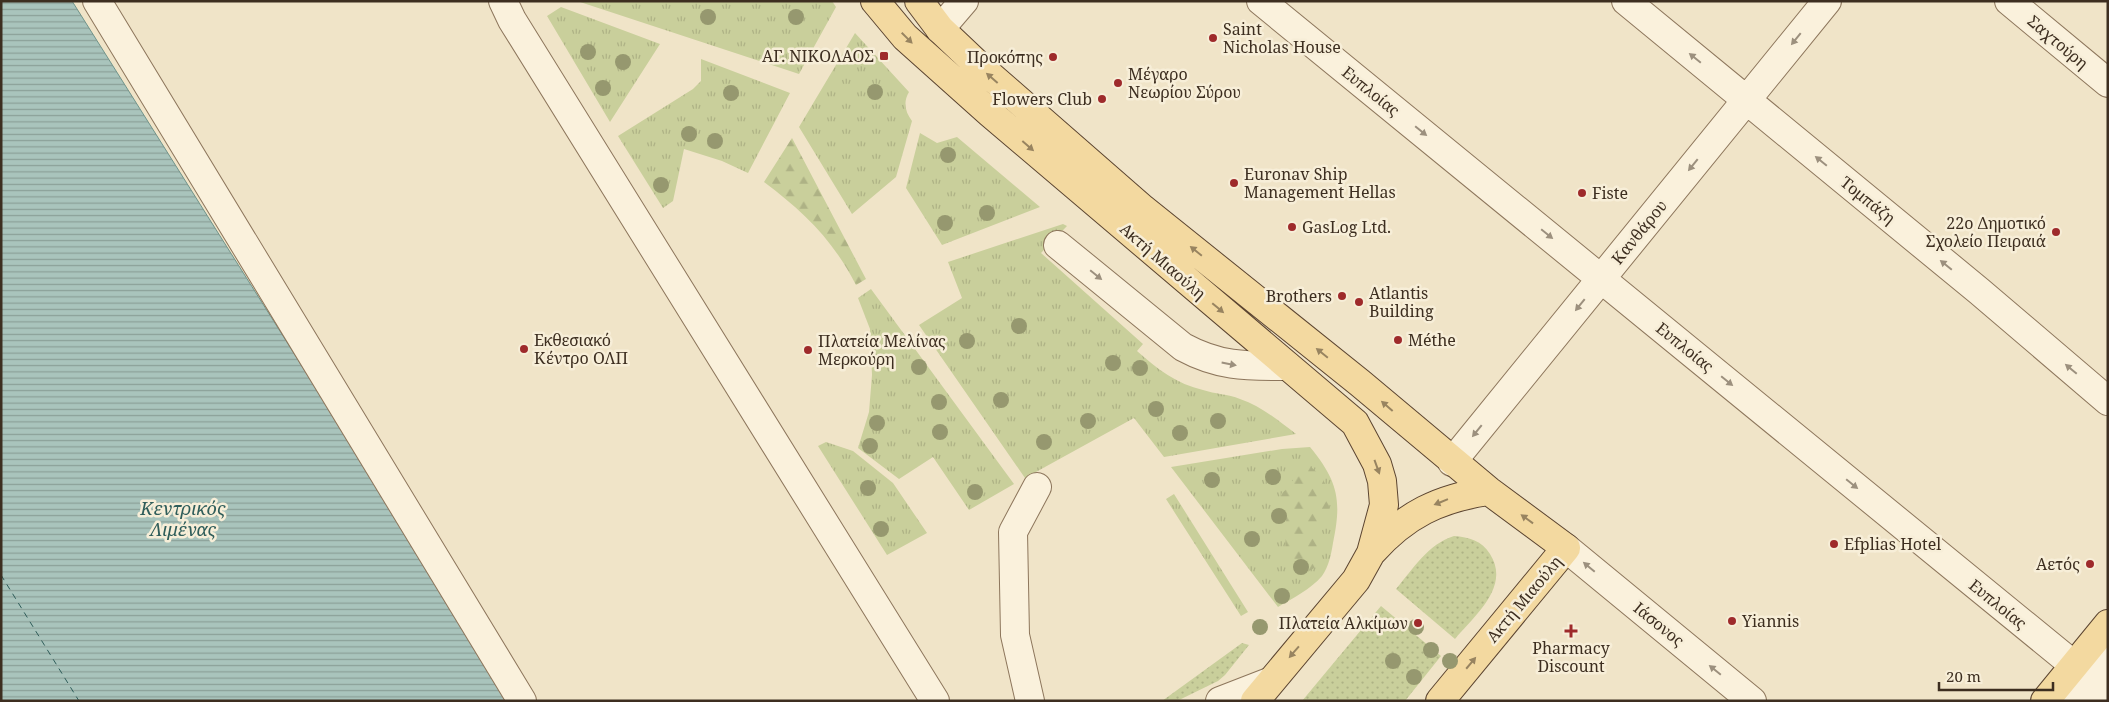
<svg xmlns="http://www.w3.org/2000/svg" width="2109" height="702" viewBox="0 0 2109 702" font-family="'Noto Serif',serif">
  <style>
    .grass { fill: url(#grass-tufts) }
    .forest { fill: url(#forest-firs) }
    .park { fill: url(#park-dots) }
    .water { fill: url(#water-rules); stroke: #6f938a }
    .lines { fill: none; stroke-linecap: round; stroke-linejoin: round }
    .ferry { stroke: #2f5d5a; stroke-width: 1; stroke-dasharray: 6 5; stroke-linecap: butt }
    .minor-casing { stroke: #8d765c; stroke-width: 30 }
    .major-casing { stroke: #5b4430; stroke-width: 30 }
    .minor { stroke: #faf1dc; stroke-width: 28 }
    .major { stroke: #f3d9a0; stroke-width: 28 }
    .tree { fill: #96986f }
    .oneway { fill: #988460 }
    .oneway2 { fill: #9c907e }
    .poi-dot { fill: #9e2a2b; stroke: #f7eed8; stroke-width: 2 }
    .labels { text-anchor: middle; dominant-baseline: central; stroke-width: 5; stroke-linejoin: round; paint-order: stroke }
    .poi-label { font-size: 16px; fill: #3d2e20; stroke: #f7eed8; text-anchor: start }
    .street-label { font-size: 16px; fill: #3d2e20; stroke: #f7eed8 }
    .water-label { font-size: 18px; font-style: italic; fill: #2f5d5a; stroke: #f7eed8 }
  </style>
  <defs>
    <pattern id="grass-tufts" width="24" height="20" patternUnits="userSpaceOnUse" patternTransform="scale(1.25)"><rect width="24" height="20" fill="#c9cf9b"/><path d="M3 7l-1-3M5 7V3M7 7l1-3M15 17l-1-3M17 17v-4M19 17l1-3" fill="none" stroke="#aeb285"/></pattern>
    <pattern id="forest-firs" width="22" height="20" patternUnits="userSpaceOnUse" patternTransform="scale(1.25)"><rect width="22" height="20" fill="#c9cf9b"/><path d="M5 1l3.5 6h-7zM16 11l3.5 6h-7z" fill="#aeb285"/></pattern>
    <pattern id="park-dots" width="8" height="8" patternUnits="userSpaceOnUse" patternTransform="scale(1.25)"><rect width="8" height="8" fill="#c9cf9b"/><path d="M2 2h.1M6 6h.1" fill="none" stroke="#aeb285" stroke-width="1.8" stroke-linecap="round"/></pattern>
    <pattern id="water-rules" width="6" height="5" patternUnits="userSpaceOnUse" patternTransform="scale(1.25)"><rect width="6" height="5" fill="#a9c4bc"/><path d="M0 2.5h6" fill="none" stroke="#8ba098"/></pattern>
  </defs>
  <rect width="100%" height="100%" fill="#f0e4c8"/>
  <path class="grass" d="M 577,1 L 832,1 L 836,7 L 799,74 Z
    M 561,7 L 660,44 L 610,122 L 547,16 Z
    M 855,33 L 909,92 C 903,102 905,112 912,121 L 896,177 L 852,214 L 799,127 Z
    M 701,59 L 790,93 L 748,173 L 722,161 L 684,149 L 673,201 L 663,208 L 618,136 L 693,89 L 701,81 Z
    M 920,133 L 937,143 L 957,137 L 1040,207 L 942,245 L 906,188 Z
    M 1063,224 L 1067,226 L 1041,253 L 1143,344 L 1137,351 C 1157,369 1177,384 1203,390 C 1215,394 1228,394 1240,399 C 1261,406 1279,421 1296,434 L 1164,457 L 1134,418 L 1025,478 L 919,325 L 962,298 L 948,262 Z
    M 871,289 L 1014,484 L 969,510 L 933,457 L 899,479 L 858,448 L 869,412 L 872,375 L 870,329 L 858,298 Z
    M 826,442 L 853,451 L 893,483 L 927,533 L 887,555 L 818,446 Z
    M 1310,447 C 1338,481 1342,500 1333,543 C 1331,555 1329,566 1322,576 C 1311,589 1293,598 1278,607 L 1171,467 L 1282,449 Z
    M 1174,494 L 1248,612 L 1241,616 L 1166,499 Z"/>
  <path class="forest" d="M 792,138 L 866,279 L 856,285 C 833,240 804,212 764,182 Z
    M 1308,465 C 1322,474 1332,490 1329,508 C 1328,514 1324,520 1323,526 C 1320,536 1324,547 1322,557 C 1319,564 1314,570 1306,572 C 1278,577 1287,539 1286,524 C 1286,513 1281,504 1281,494 C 1294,484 1294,472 1308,465 Z"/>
  <path class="park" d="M 1454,536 C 1469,537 1482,541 1490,554 C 1511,587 1474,616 1455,639 L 1396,589 C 1413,569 1428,544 1454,536 Z
    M 1381,606 L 1441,656 L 1405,701 L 1302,701 Z
    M 1242,643 L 1249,645 L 1225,675 L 1218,681 L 1177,701 L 1162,701 Z"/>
  <path class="water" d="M 1,1 L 72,1 L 513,701 L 1,701 Z"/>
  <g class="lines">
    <path class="ferry" d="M 1,575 L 79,701"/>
    <g class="minor-casing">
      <path id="minor" d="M 97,1 L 522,701
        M 503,1 L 512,20 L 935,701
        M 1261,1 L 2108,693
        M 1626,1 L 1979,291 L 2108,401
        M 2009,1 L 2108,83
        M 940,29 L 964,1
        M 1058,245 L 1183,347 C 1220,367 1247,366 1287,366
        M 1452,462 L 1827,1
        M 1566,548 L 1752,701
        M 1030,701 L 1015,635 L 1013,532 L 1037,487
        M 1220,701 L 1269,682
        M 2075,701 L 2108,661"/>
    </g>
    <g class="major-casing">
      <path id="major" d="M 875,1 L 905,37 L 990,113 L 1355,423 L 1377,464 L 1382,481 L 1384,505 L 1371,553 L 1356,580 L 1255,701
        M 919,1 L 940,29 L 978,65 L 1143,209 L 1360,383 L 1489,491 L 1566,548 L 1440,701
        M 1372,552 C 1405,515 1439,498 1489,491
        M 2045,701 L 2108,624"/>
    </g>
    <use href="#minor" class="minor"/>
    <use href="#major" class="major"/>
  </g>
  <g class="tree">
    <circle cx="708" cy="17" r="8"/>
    <circle cx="796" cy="17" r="8"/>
    <circle cx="588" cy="52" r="8"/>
    <circle cx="623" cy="62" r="8"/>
    <circle cx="603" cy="88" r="8"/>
    <circle cx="875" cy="92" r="8"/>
    <circle cx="731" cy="93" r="8"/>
    <circle cx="689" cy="134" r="8"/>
    <circle cx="715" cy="141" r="8"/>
    <circle cx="948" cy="155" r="8"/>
    <circle cx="661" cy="185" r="8"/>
    <circle cx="987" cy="213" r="8"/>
    <circle cx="945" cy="223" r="8"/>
    <circle cx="1019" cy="326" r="8"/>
    <circle cx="967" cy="341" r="8"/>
    <circle cx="1113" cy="363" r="8"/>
    <circle cx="919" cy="367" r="8"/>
    <circle cx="1140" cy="368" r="8"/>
    <circle cx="1001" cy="400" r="8"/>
    <circle cx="939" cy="402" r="8"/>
    <circle cx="1156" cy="409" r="8"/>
    <circle cx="1088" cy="421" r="8"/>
    <circle cx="1218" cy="421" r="8"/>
    <circle cx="877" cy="423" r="8"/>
    <circle cx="940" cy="432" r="8"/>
    <circle cx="1180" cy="433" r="8"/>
    <circle cx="1044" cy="442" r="8"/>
    <circle cx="870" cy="446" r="8"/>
    <circle cx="1273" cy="477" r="8"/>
    <circle cx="1212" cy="480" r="8"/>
    <circle cx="868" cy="488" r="8"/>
    <circle cx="975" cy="492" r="8"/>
    <circle cx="1279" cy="516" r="8"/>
    <circle cx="881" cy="529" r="8"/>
    <circle cx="1252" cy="539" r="8"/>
    <circle cx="1301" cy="567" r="8"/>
    <circle cx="1282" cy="596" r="8"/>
    <circle cx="1260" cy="627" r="8"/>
    <circle cx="1416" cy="627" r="8"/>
    <circle cx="1431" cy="650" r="8"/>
    <circle cx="1393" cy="661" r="8"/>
    <circle cx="1450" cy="661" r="8"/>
    <circle cx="1414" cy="677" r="8"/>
  </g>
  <defs><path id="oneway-solid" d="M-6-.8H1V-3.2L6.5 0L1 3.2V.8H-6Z" transform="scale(1.25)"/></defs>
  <g class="oneway">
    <use href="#oneway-solid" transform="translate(907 38) rotate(45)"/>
    <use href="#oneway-solid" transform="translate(992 78) rotate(-139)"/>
    <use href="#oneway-solid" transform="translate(1028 146) rotate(41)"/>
    <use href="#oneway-solid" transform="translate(1196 251) rotate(-141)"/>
    <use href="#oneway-solid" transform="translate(1218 308) rotate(40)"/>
    <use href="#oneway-solid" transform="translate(1322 353) rotate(-141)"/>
    <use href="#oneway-solid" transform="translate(1387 406) rotate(-139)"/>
    <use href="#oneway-solid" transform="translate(1377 467) rotate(70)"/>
    <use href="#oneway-solid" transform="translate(1441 502) rotate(158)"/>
    <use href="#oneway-solid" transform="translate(1527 519) rotate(-144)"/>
    <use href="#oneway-solid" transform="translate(1294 652) rotate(131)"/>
    <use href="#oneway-solid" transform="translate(1471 663) rotate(-50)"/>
  </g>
  <g class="oneway2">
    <use href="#oneway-solid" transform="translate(1796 39) rotate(129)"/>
    <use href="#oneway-solid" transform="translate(1695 58) rotate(-141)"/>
    <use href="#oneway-solid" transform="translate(1421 131) rotate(39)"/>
    <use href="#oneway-solid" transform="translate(1821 161) rotate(-141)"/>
    <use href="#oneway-solid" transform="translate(1693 165) rotate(129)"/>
    <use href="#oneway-solid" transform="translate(1547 234) rotate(39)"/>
    <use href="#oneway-solid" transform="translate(1946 265) rotate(-141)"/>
    <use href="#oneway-solid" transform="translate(1096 275) rotate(39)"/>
    <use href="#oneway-solid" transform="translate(1580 305) rotate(129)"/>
    <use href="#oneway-solid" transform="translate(1229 364) rotate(11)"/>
    <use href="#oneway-solid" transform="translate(2071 369) rotate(-140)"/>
    <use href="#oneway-solid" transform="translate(1727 381) rotate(39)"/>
    <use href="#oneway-solid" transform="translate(1477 431) rotate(129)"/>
    <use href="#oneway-solid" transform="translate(1852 484) rotate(39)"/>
    <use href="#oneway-solid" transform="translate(1589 567) rotate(-140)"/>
    <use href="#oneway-solid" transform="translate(1715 670) rotate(-141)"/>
  </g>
  <g class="poi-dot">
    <circle cx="1213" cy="38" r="5"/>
    <rect x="879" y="51" width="10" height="10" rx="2.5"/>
    <circle cx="1053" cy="57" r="5"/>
    <circle cx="1118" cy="83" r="5"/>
    <circle cx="1102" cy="99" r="5"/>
    <circle cx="1234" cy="183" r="5"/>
    <circle cx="1582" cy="193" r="5"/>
    <circle cx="1292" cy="227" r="5"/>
    <circle cx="2056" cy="232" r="5"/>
    <circle cx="1342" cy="296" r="5"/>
    <circle cx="1359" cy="302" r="5"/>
    <circle cx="1398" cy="340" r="5"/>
    <circle cx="524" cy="349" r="5"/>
    <circle cx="808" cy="350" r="5"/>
    <circle cx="1834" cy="544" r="5"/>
    <circle cx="2090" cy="564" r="5"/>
    <circle cx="1732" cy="621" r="5"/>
    <circle cx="1418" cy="623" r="5"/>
    <path d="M1568.5 623.5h5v5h5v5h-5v5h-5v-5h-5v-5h5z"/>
  </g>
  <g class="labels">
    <g class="poi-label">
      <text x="1223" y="29">Saint<tspan x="1223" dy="18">Nicholas House</tspan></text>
      <text x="874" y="56" text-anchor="end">ΑΓ. ΝΙΚΟΛΑΟΣ</text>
      <text x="1043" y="57" text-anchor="end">Προκόπης</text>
      <text x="1128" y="74">Μέγαρο<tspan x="1128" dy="18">Νεωρίου Σύρου</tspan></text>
      <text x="1092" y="99" text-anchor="end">Flowers Club</text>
      <text x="1244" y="174">Euronav Ship<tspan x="1244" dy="18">Management Hellas</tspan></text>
      <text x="1592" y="193">Fiste</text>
      <text x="2046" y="223" text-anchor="end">22ο Δημοτικό<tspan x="2046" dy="18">Σχολείο Πειραιά</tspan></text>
      <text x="1302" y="227">GasLog Ltd.</text>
      <text x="1369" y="293">Atlantis<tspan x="1369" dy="18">Building</tspan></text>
      <text x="1332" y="296" text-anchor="end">Brothers</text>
      <text x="534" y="340">Εκθεσιακό<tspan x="534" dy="18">Κέντρο ΟΛΠ</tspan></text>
      <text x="1408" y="340">Méthe</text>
      <text x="818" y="341">Πλατεία Μελίνας<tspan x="818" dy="18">Μερκούρη</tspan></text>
      <text x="1844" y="544">Efplias Hotel</text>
      <text x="2080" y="564" text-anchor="end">Αετός</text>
      <text x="1742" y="621">Yiannis</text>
      <text x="1408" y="623" text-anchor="end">Πλατεία Αλκίμων</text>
      <text x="1571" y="648" text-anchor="middle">Pharmacy<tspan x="1571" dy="18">Discount</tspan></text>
    </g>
    <g class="street-label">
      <text transform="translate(2058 42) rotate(40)">Σαχτούρη</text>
      <text transform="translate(1371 91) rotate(39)">Ευπλοίας</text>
      <text transform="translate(1868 200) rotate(39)">Τομπάζη</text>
      <text transform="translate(1639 232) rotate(-51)">Κανθάρου</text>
      <text transform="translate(1163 261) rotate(41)">Ακτή Μιαούλη</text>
      <text transform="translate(1685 347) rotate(39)">Ευπλοίας</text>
      <text transform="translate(1524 599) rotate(-50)">Ακτή Μιαούλη</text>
      <text transform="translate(1998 604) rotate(39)">Ευπλοίας</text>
      <text transform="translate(1659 624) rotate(39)">Ιάσονος</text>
    </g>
    <g class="water-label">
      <text x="183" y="508">Κεντρικός<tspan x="183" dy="21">Λιμένας</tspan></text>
    </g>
  </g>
  <rect width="2109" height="702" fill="none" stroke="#3d2e20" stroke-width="5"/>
  <path d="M1939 682v8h114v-8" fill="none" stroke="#3d2e20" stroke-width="2.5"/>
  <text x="1946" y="682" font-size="15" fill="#3d2e20" stroke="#f7eed8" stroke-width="4" paint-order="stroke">20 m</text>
</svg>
